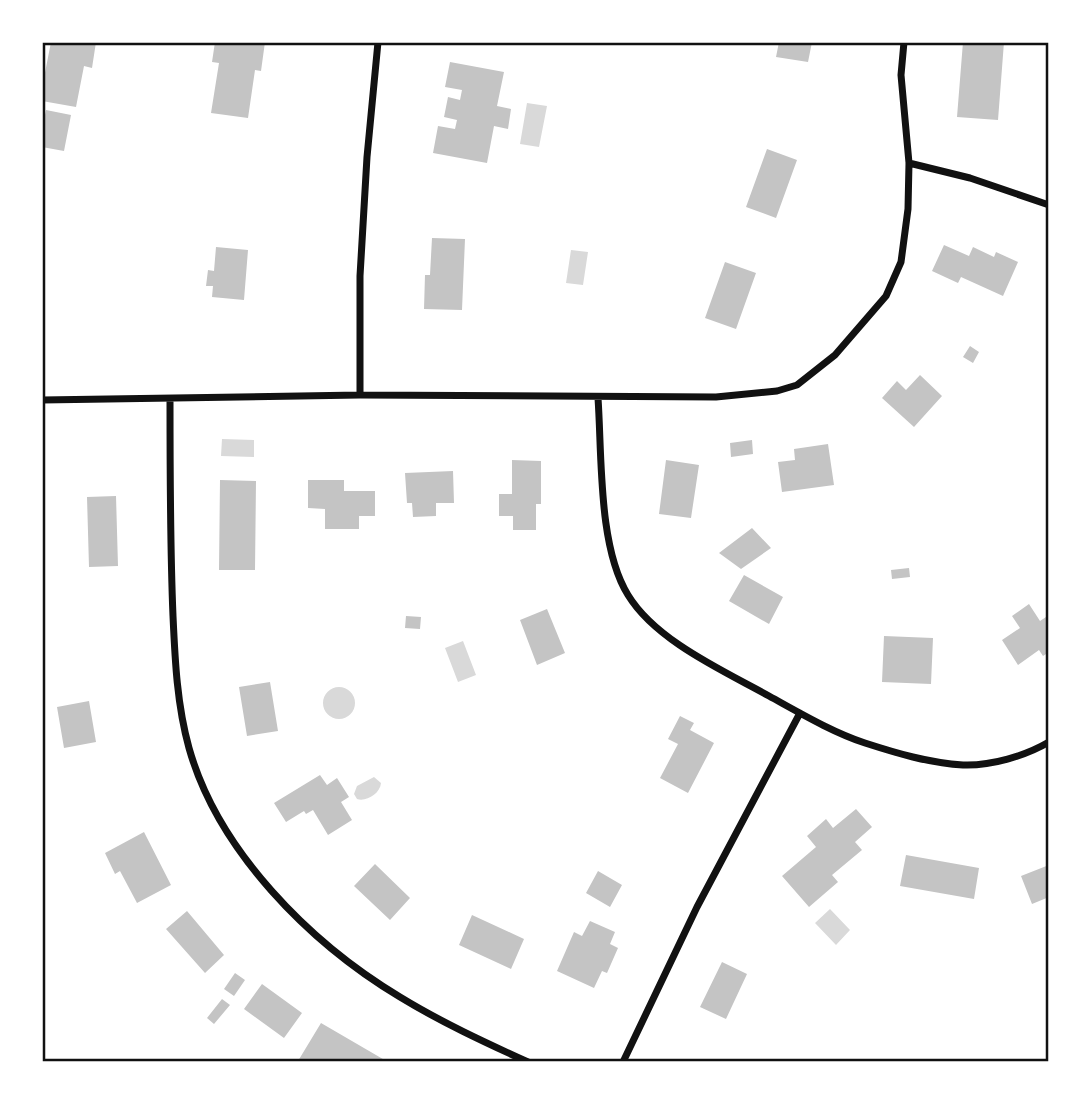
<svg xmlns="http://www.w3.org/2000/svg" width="1091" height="1104" viewBox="0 0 1091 1104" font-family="'PT Sans Narrow',sans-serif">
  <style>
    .water { fill: #d9d9d9 }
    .building { fill: #c4c4c4 }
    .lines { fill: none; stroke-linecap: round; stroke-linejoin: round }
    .minor { stroke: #111; stroke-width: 7 }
    .neatline { fill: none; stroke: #111; stroke-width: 2.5 }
  </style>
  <rect width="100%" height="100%" fill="#fff"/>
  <path class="water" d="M 527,103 L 547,106 L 539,147 L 520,144 Z
    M 571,250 L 588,252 L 583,285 L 566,283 Z
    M 222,439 L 254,440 L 254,457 L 221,456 Z
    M 463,641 L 476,675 L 458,682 L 445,648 Z
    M323 703a16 16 0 1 1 32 0a16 16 0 1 1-32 0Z
    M 374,777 L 381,783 C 380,794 366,802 357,799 L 354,794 L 357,786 Z
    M 830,909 L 850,930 L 836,945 L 815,923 Z"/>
  <path class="building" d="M 51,42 L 96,42 L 92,68 L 84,66 L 76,107 L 42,101 L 42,88 Z
    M 215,42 L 265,42 L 261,71 L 255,70 L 248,118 L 211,113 L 219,63 L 212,62 Z
    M 779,42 L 812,42 L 808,62 L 776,57 Z
    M 963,42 L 1004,42 L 998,120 L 957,117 Z
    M 450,62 L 504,72 L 497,106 L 511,109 L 508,129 L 494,126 L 487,163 L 433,153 L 438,126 L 455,129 L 457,120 L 444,117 L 448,97 L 460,100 L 462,90 L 445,87 Z
    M 46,110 L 71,115 L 64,151 L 42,147 L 42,130 Z
    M 767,149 L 797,160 L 776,218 L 746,207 Z
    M 432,238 L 465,239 L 462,310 L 424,309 L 425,275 L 430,275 Z
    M 944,245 L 969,256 L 973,247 L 994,257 L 996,252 L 1018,262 L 1003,296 L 961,277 L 958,283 L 932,271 Z
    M 216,247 L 248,250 L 244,300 L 212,297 L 213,286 L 206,286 L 208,270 L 214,271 Z
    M 725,262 L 756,273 L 736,329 L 705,318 Z
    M 970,346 L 979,352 L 973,363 L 963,357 Z
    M 920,375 L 942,396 L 914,427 L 882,398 L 897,381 L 906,390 Z
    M 752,440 L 753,454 L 731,457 L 730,443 Z
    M 828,444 L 834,485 L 782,492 L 778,462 L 795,460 L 794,449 Z
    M 512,460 L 541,461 L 541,504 L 536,504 L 536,530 L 513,530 L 513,516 L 499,516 L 499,494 L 512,494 Z
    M 666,460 L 699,465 L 691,518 L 659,514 Z
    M 453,471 L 454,503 L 436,503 L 436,516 L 413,517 L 412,503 L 407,503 L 405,473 Z
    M 220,480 L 256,481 L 255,570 L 219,570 Z
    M 308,480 L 344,480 L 344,491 L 375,491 L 375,516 L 359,516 L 359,529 L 325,529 L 325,509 L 308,508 Z
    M 116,496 L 118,566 L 89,567 L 87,497 Z
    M 752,528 L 771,548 L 741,569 L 719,553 Z
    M 909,568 L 910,577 L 892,579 L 891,570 Z
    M 744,575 L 783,597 L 769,624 L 729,601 Z
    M 1029,604 L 1040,621 L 1049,615 L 1049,652 L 1043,656 L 1039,650 L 1018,665 L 1002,640 L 1020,628 L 1012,616 Z
    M 547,609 L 565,653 L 537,665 L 520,620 Z
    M 406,616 L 421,617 L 420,629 L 405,628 Z
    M 884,636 L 933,638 L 931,684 L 882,682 Z
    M 270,682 L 278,731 L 247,736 L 239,687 Z
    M 89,701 L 96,742 L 64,748 L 57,707 Z
    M 680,716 L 694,723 L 690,730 L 714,743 L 688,793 L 660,778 L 678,744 L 668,739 Z
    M 320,775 L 327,785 L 337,778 L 349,797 L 341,802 L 352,820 L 328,835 L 313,810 L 306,814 L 304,811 L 286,822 L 274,803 Z
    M 856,809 L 872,827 L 855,842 L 862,850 L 832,875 L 838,882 L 809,907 L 782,876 L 816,847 L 807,836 L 826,819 L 833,828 Z
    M 144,832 L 171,885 L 137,903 L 120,871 L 115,874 L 105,853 Z
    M 906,855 L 979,868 L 974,899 L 900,886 Z
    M 375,864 L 410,898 L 390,920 L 354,886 Z
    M 1049,865 L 1049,897 L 1032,904 L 1021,876 Z
    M 598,871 L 622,885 L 610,907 L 586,893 Z
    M 187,911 L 224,955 L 205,973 L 166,929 Z
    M 472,915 L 524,939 L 511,969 L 459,945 Z
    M 590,921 L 615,932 L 610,944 L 618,948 L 607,973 L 602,971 L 594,988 L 557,971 L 574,932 L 582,936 Z
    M 722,962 L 747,974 L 726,1019 L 700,1007 Z
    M 235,973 L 245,980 L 234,996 L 224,989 Z
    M 262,984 L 302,1013 L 284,1038 L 244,1009 Z
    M 222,999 L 230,1005 L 214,1024 L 207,1018 Z
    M 321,1023 L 388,1062 L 298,1061 Z"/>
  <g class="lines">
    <path class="minor" d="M 909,163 L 970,178 L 1049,205
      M 360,395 L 360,276 L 367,157 L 378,42
      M 598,398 C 602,455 598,547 628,595 C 656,641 724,671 769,696 C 800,713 832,732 865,743 C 896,753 929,763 963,765 C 991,766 1025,756 1049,742
      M 170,399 C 170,471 170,544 173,616 C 175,660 177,705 189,748 C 218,851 310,943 400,997 C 441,1022 484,1042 528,1062
      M 42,400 L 360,395 L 716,397 L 777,391 L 797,385 L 835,355 L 886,296 L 901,262 L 908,209 L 909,163 L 901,75 L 904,42
      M 623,1062 L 697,907 L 800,713"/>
  </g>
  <rect width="1091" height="1104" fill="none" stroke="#ffffff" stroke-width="88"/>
  <rect x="44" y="44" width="1003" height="1016" class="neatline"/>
</svg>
